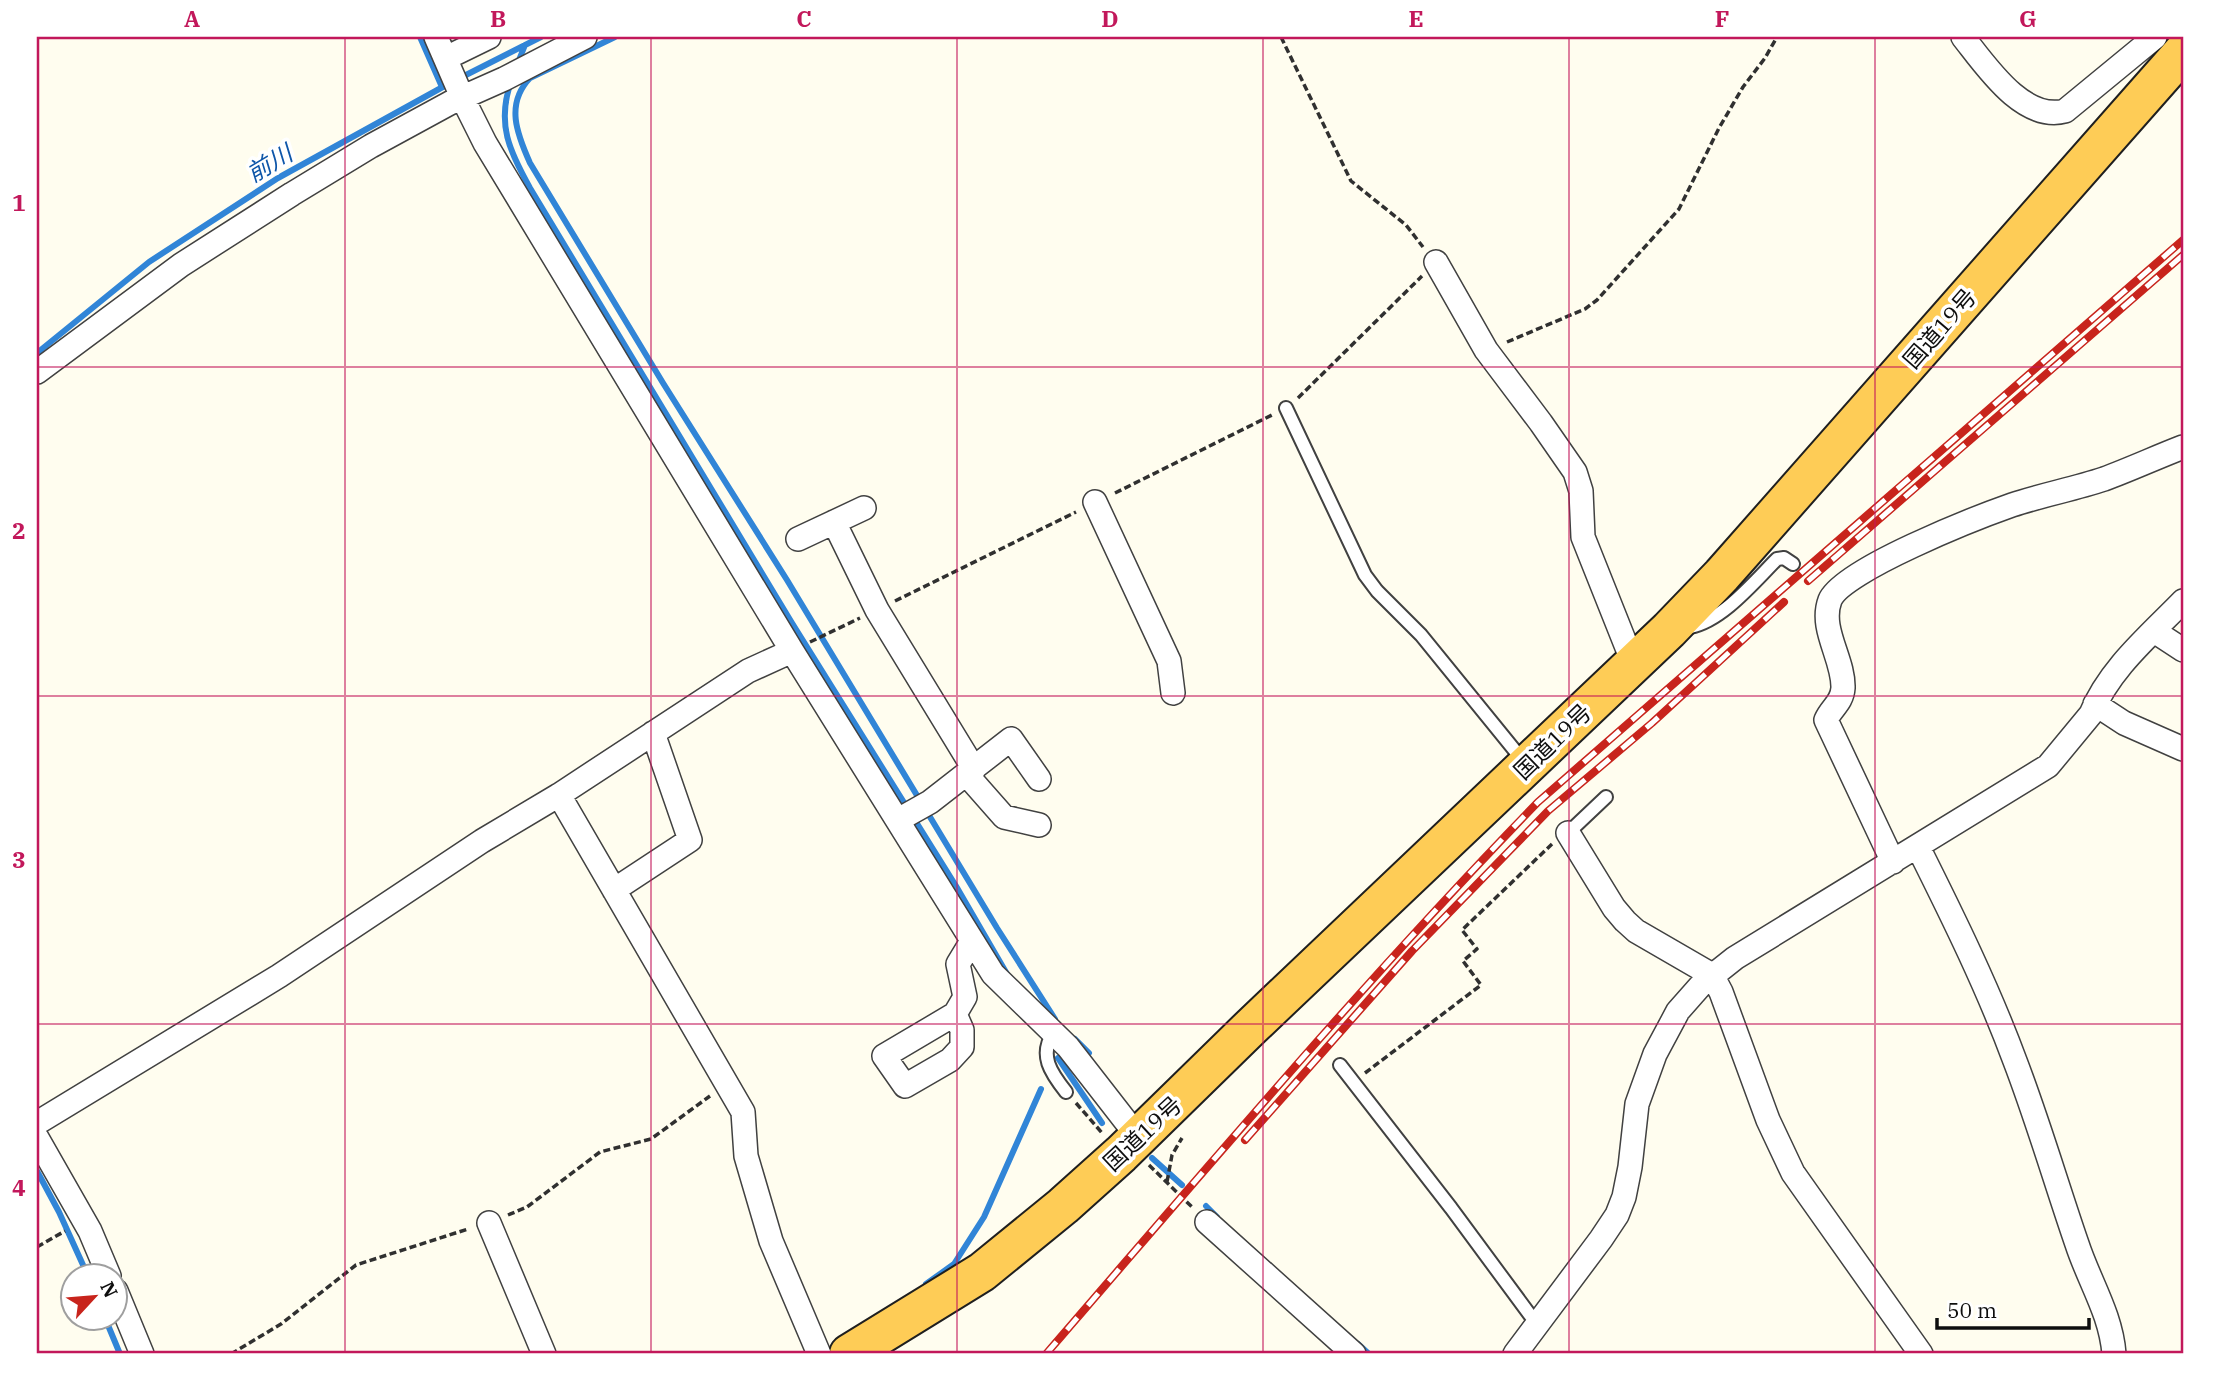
<svg xmlns="http://www.w3.org/2000/svg" width="2220" height="1391" viewBox="0 0 2220 1391" font-family="'IBM Plex Serif','Noto Sans JP',serif">
  <style>
    .lines { fill: none; stroke-linecap: round; stroke-linejoin: round }
    .stream { stroke: #3185d7; stroke-width: 6 }
    .service-casing { stroke: #414141; stroke-width: 16 }
    .minor-casing { stroke: #414141; stroke-width: 26 }
    .trunk-casing { stroke: #1f1f1f; stroke-width: 42 }
    .path { stroke: #303030; stroke-width: 3.5; stroke-dasharray: 7 3.5; stroke-linecap: butt }
    .service { stroke: #fff; stroke-width: 12 }
    .minor { stroke: #fff; stroke-width: 23 }
    .trunk { stroke: #fecc56; stroke-width: 38 }
    .rail-casing { stroke: #c8241c; stroke-width: 8 }
    .rail { stroke: #fff; stroke-width: 5; stroke-dasharray: 16; stroke-linecap: butt }
    .grid { fill: none; stroke: #c2185b; stroke-width: 2; stroke-opacity: 0.55 }
    .labels { text-anchor: middle; dominant-baseline: central; stroke-width: 7; stroke-linejoin: round; paint-order: stroke }
    .street-label { font-size: 23px; fill: #0e0e0e; stroke: #fff }
    .water-label { font-size: 24px; font-style: italic; fill: #0e56a9; stroke: #fff }
    .neatline { fill: none; stroke: #c2185b; stroke-width: 2.5 }
    .grid-label { font-size: 23px; text-anchor: middle; font-weight: bold; fill: #c2185b }
  </style>
  <rect width="100%" height="100%" fill="#fffdef"/>
  <g class="lines">
    <path class="stream" d="M 420,37 L 442,87
      M 615,37 L 530,78 C 505,104 517,134 530,163 L 663,383 L 787,580 L 997,928 L 1055,1019
      M 517,65 L 525,45
      M 460,78 L 541,37
      M 511,82 C 496,124 510,152 530,188 L 792,623 L 956,886 L 1007,974
      M 37,353 L 149,262 L 278,178 L 450,83
      M 1075,1039 L 1089,1053
      M 1058,1058 L 1102,1123
      M 1152,1158 L 1182,1185
      M 37,1171 L 59,1212 L 88,1276
      M 1206,1206 L 1217,1217
      M 926,1284 L 954,1264 L 984,1217 L 1041,1089
      M 105,1318 L 120,1354
      M 1358,1344 L 1369,1354"/>
    <g class="service-casing">
      <path id="service" d="M 1286,408 L 1365,575 L 1377,591 L 1421,635 L 1525,763
        M 1690,627 C 1722,621 1754,582 1777,559 L 1784,558 L 1793,564
        M 1568,833 L 1606,797
        M 1054,1032 C 1038,1055 1051,1073 1066,1092
        M 1340,1065 L 1451,1208 L 1530,1315 L 1538,1323"/>
    </g>
    <g class="minor-casing">
      <path id="minor" d="M 436,37 L 462,97 L 485,143 L 792,651 L 993,974 L 1068,1047 L 1138,1137
        M 1963,37 C 1986,66 2023,122 2065,111 L 2155,37
        M 446,58 L 489,37
        M 1436,262 L 1486,350 L 1541,423 L 1575,472 L 1581,491 L 1583,537 L 1628,650 L 1637,660
        M 37,372 L 181,265 L 292,194 L 371,146 L 450,103 L 504,79 L 585,37
        M 1095,502 L 1169,661 L 1173,693
        M 834,522 L 877,610 L 974,769
        M 798,539 L 864,508
        M 2154,631 L 2183,650
        M 2095,704 L 2124,723 L 2183,749
        M 967,775 L 1004,817 L 1039,825
        M 559,795 L 743,1112 L 746,1156 L 771,1241 L 819,1354
        M 898,820 L 930,802 L 1011,739 L 1039,779
        M 1568,833 L 1614,908 L 1625,921 L 1636,931 L 1712,975 L 1721,992 L 1768,1120 L 1793,1173 L 1921,1354
        M 1918,847 C 1953,917 1988,988 2015,1061 C 2038,1121 2056,1183 2077,1244 C 2089,1281 2111,1314 2114,1354
        M 1893,862 L 1826,720 C 1831,708 1842,703 1843,688 C 1844,659 1819,629 1830,600 C 1842,570 1978,517 2012,505 C 2042,495 2074,489 2104,479 C 2131,469 2157,457 2183,447
        M 614,890 L 690,840 L 653,733
        M 955,1014 L 962,1030 L 962,1047 L 950,1060 L 905,1086 L 884,1056 L 955,1014 L 965,997 L 958,964 L 972,941
        M 37,1123 L 279,976 L 482,841 L 559,795 L 748,671 L 792,651
        M 37,1138 L 90,1231 L 109,1276
        M 1207,1222 L 1354,1354
        M 489,1223 L 544,1354
        M 116,1291 L 142,1354
        M 1515,1354 L 1601,1239 L 1617,1215 L 1624,1197 L 1630,1167 L 1637,1104 L 1655,1054 L 1678,1011 L 1701,985 L 1735,958 L 2048,766 L 2091,714 C 2109,669 2150,635 2183,601"/>
    </g>
    <g class="trunk-casing">
      <path id="trunk" d="M 849,1354 L 982,1272 L 1063,1206 L 1121,1154 L 1251,1027 L 1669,630 L 1722,575 L 2183,52"/>
    </g>
    <path class="path" d="M 1281,37 L 1351,181 L 1406,225 L 1423,247
      M 1507,342 L 1585,309 L 1597,300 L 1679,209 L 1719,128 L 1743,87 L 1765,58 L 1777,37
      M 1298,398 L 1422,276
      M 1115,493 L 1274,414
      M 895,601 L 1076,512
      M 810,642 L 860,618
      M 1365,1073 L 1481,985 L 1463,961 L 1477,949 L 1462,930 L 1552,844
      M 1076,1103 L 1103,1134
      M 1149,1165 L 1194,1209
      M 1167,1182 L 1172,1155 L 1182,1138
      M 508,1215 L 527,1207 L 600,1152 L 651,1139 L 710,1096
      M 37,1247 L 65,1231
      M 231,1354 L 281,1324 L 356,1265 L 468,1229"/>
    <use href="#service" class="service"/>
    <use href="#minor" class="minor"/>
    <use href="#trunk" class="trunk"/>
    <g class="rail-casing">
      <path id="rail" d="M 1808,581 L 2183,255
        M 1245,1140 L 1412,951 L 1548,811 L 1652,723 L 1784,602
        M 1046,1354 C 1207,1168 1366,979 1538,802 L 2183,240"/>
    </g>
    <use href="#rail" class="rail"/>
  </g>
  <path class="grid" d="M 345,37 L 345,1354M 651,37 L 651,1354M 957,37 L 957,1354M 1263,37 L 1263,1354M 1569,37 L 1569,1354M 1875,37 L 1875,1354M 37,367 L 2183,367M 37,696 L 2183,696M 37,1024 L 2183,1024"/>
  <g class="labels">
    <g class="street-label">
      <text transform="translate(1939 328) rotate(-49)">国道19号</text>
      <text transform="translate(1552 741) rotate(-44)">国道19号</text>
      <text transform="translate(1142 1133) rotate(-43)">国道19号</text>
    </g>
    <g class="water-label">
      <text transform="translate(269 163) rotate(-31)">前川</text>
    </g>
  </g>
  <rect width="2220" height="1391" fill="none" stroke="#ffffff" stroke-width="77"/>
  <g transform="translate(94 1297) rotate(64)"><circle r="33" fill="#ffffff" stroke="#9f9f9f" stroke-width="2"/>
  <path d="M0-5L12 26L0 18L-12 26Z" fill="#c8241c"/>
  <text y="-10" font-size="19" font-weight="bold" text-anchor="middle" fill="#0e0e0e">N</text>
  </g>
  <path d="M1937 1318v10h152v-10" fill="none" stroke="#0e0e0e" stroke-width="3.5"/>
  <text x="1947" y="1318" font-size="21" fill="#0e0e0e" stroke="#ffffff" stroke-width="5" paint-order="stroke">50 m</text>
  <rect x="38" y="38" width="2144" height="1314" class="neatline"/>
  <g class="grid-label">
    <text x="192" y="27">A</text>
    <text x="498" y="27">B</text>
    <text x="804" y="27">C</text>
    <text x="1110" y="27">D</text>
    <text x="1416" y="27">E</text>
    <text x="1722" y="27">F</text>
    <text x="2028" y="27">G</text>
    <text x="19" y="211">1</text>
    <text x="19" y="539">2</text>
    <text x="19" y="868">3</text>
    <text x="19" y="1196">4</text>
  </g>
</svg>
